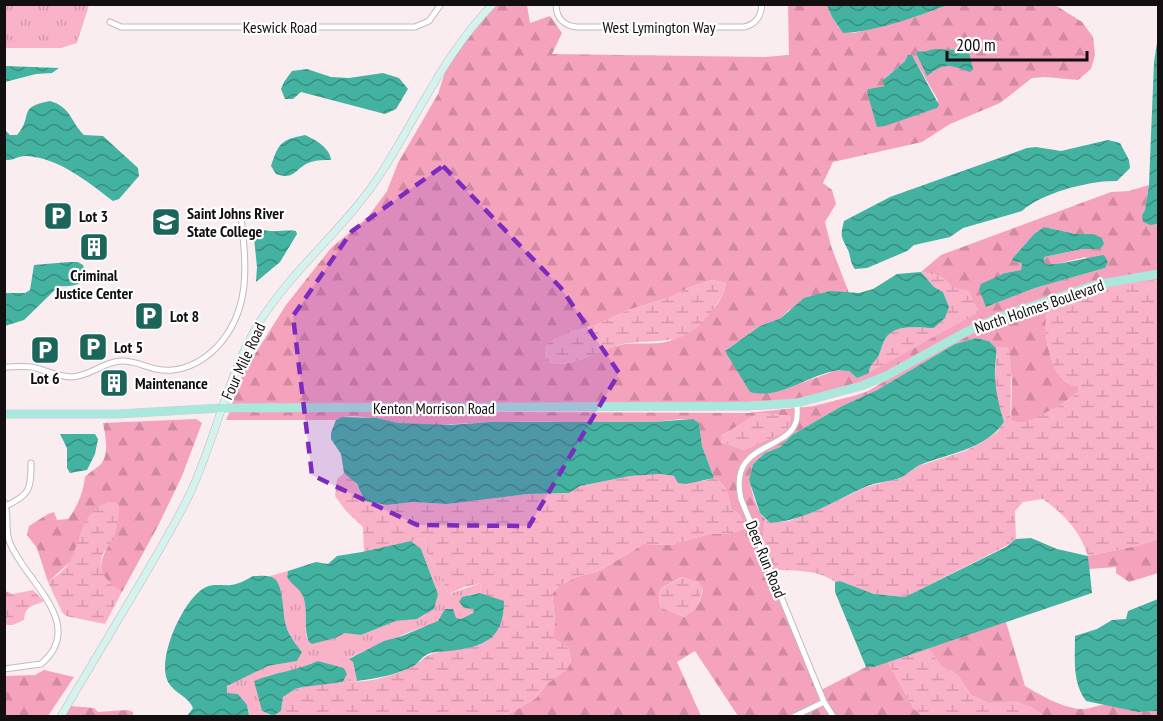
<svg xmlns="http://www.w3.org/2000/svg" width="1163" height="721" viewBox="0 0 1163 721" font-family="'PT Sans Narrow',sans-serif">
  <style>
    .grass { fill: url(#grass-tufts) }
    .forest { fill: url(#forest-firs); fill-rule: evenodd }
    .wetland { fill: url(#wetland-marsh) }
    .water { fill: url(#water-waves) }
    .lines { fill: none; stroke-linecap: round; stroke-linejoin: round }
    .street-casing { stroke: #c4b9bc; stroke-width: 7 }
    .secondary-casing { stroke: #c4b9bc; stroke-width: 8 }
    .primary-casing { stroke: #d0cfcf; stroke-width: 9 }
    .street { stroke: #fff; stroke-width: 5 }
    .secondary { stroke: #d5f3ee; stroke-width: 7 }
    .primary { stroke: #aae8dd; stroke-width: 8 }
    .marked { fill: #7b2cbf; fill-opacity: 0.2; stroke: #7b2cbf; stroke-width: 4.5; stroke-dasharray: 12 8; stroke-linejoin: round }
    .labels { text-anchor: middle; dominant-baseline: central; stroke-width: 4.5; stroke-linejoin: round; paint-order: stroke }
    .street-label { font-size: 16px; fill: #130f10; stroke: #fefefe }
    .poi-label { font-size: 16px; font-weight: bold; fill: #130f10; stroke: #fefefe; text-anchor: start }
  </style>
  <defs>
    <pattern id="grass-tufts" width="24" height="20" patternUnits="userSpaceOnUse" patternTransform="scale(1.5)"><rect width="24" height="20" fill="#fab2c9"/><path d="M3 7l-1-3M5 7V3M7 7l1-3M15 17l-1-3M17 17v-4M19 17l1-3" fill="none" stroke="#d598ac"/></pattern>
    <pattern id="forest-firs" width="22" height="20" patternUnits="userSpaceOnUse" patternTransform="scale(1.5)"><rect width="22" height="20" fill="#f5a2bd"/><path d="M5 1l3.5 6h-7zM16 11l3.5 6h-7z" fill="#d18aa1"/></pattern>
    <pattern id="wetland-marsh" width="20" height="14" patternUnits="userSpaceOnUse" patternTransform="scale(1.5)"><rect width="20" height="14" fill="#fab2c9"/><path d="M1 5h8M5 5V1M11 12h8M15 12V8" fill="none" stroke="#d598ac"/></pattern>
    <pattern id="water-waves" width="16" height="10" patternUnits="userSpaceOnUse" patternTransform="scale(1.5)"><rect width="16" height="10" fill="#43b2a0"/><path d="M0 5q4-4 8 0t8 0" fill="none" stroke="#378f81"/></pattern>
  </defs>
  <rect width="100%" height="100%" fill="#f9edf0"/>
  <path class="grass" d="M 5,4 L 89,4 L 89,5 L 77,43 L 61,48 L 5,48 Z
    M 425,538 L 427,552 L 449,594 L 481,583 L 480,593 L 468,595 L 475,608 L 473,613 L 461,619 C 442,615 369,649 349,658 L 353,662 L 357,681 L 343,682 L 347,674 L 344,668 L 318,661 L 304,668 L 266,676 L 262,711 L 271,716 L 249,716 L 247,705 L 227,693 L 227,687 L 230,684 L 268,666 L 297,661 L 302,652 C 296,644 290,636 286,627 C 281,611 286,587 270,576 L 288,571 L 287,577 C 291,582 297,585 300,590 C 310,605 303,623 307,638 L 335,638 L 345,632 L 361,635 L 396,621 L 417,619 L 425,615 L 438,594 L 421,549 L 411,541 Z"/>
  <path class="forest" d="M 788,4 L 827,5 L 832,17 L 843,33 L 854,33 L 915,17 L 948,5 L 1055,5 L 1082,22 L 1093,37 L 1095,55 L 1091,69 L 1078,80 L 1045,77 L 1032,78 L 1000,103 L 950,124 L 922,142 L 833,162 L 823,183 L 832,190 L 836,204 L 825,222 L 831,246 L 849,293 L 789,310 L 781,318 L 760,326 L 726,350 L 750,392 L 780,391 L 834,371 L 849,371 L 857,378 L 945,329 L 952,287 C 943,275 934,274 921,272 L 941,255 L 1111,192 L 1129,191 L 1149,185 L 1145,210 L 1142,215 L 1151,225 L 1158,224 L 1158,272 L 996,316 L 910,361 L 859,384 L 813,397 L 781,403 L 231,406 L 243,373 L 286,305 L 331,248 L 368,217 L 387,191 L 398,163 L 438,94 L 445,72 L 461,47 L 496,5 L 527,5 L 530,23 L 550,16 L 562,33 L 552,54 L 765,57 L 789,55 ZM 940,49 L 946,51 L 957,50 L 968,71 C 957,65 942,63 933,72 L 926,71 L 916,53 L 918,51 L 922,52 ZM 912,55 L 938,100 L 936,108 L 898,121 L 868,89 L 886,86 L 885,78 ZM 1044,227 L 1076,234 L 1093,234 L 1100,249 L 1082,249 L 1044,257 L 1045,264 L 1053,265 L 1085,257 L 1105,268 L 1035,288 L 986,307 L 1005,273 L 1021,270 L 1022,263 L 1013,261 L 1012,259 L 1034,234 ZM 712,280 L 726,283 C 722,306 704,319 686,331 C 681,334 675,339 670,341 C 652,346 633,341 615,346 C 595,352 570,369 548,362 L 553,340 L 573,331 L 594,326 L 628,310 L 671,297 L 690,287 Z
    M 1158,277 L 1158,280 L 1153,281 L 1112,285 L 1050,306 C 1040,322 1049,365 1062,378 C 1067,384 1072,385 1079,386 L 1078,392 L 1061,405 L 1032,420 L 1021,423 L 1011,421 L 1012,381 L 1008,347 L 995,347 L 989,341 L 975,338 L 955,344 L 877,390 L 842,406 L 813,423 L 792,435 L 780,447 L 765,453 L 753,464 L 749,480 L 754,499 L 760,513 L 765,519 L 763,539 L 756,549 L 768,570 L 817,692 L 866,667 L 874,667 L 888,662 L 914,709 L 923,716 L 738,716 L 695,651 L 677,662 L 701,716 L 506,716 L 536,698 L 548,683 L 567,669 L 571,661 L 568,648 L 553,638 L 555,620 L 552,594 L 559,586 L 576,577 L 599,571 L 644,544 L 671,545 L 709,534 L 733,533 L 745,528 L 739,514 L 731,509 C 729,496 727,484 714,478 L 702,446 L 699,423 C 687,415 665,422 650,422 C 584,423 519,420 453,424 C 436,426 416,425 398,423 C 382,421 351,411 336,420 L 226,420 L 230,411 L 748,413 L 814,406 L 857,395 L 868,391 L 952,341 L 998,321 L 1096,288 ZM 759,413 L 790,416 L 789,426 L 782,433 L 744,450 L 721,442 L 721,436 ZM 682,577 L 698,582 L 703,590 C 700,603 695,610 684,617 L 660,607 L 659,594 L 661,588 Z
    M 196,419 L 202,423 L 182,476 L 159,524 L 122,592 C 92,574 99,561 114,536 L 71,561 L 48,582 L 37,548 L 27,535 L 29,526 L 48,514 L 54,512 L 57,520 L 68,519 C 78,506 83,493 85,477 C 90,472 97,468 101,464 C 110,453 105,435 103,423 Z
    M 1158,539 L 1158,573 L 1129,582 L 1116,573 L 1116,567 L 1089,569 L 1088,556 L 1136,546 Z
    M 1006,622 L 1025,686 C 1042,696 1066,710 1085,709 C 1093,708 1100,704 1108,705 C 1127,707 1139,713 1158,711 L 1158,716 L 1044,716 L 1031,707 L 988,703 L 971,695 L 959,677 L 951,670 L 942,667 L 928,648 Z
    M 44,670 L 74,677 L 48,716 L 5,716 L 5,676 L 35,675 Z
    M 70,706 L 94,708 L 98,712 L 127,710 L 133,712 L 133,716 L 64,716 Z"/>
  <path class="wetland" d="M 921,272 C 934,274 943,275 952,287 L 969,291 L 979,312 L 869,373 C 869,365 874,363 878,357 C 881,351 882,344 885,339 C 895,323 918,328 934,328 L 945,318 L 949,307 L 943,292 L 934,287 Z
    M 712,280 L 726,283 C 724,295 718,302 711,312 C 682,353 654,335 615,346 C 596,352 569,369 548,362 L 545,357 L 545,347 L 553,340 L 573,331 L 594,326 L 628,310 L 671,297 L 690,287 Z
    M 1158,280 L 1158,539 L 1136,546 L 1088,556 C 1080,531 1064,514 1043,499 L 1023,502 L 1015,511 L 1016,539 L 1006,546 L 905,597 L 874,594 L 840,581 L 835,582 C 816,568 790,571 768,570 L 756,549 L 763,539 L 765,519 L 770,523 L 789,521 L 818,510 L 866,487 L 901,478 L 918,466 L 965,451 L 981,443 L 997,432 L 1004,422 C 999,407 994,391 995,375 C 995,364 998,357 995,347 L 1008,347 C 1014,371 1009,396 1011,421 L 1021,423 L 1031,420 L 1061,405 L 1077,393 L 1079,386 C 1072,385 1067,384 1062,378 C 1049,365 1040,322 1050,306 L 1112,285 Z
    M 759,413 L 791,416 L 789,426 L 783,433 L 744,450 L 721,442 L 721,436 Z
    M 344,473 L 350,477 L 361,490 L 387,505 L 412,502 L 447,504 L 528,494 L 569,493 L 580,486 L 630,476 L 661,474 L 703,481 L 714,478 C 727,484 729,496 731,509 L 739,514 L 745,528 L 733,533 L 709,534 L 671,545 L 644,544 L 599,571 L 576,577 L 559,586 L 552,594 L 555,620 L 554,638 L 568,648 L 571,661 L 567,670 L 548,683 L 536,698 L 506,716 L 273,716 L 281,711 L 283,697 C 302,679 348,684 373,680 C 387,677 403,672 416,664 C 423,660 426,655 435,653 C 472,644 496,654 504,607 L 492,597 L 484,596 L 480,593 L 481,583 L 464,587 L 449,594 L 427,552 L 425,538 L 364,552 L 363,527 L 346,511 L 335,496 L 337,479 Z
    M 113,501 L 119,505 C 119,515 118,524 115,534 C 113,541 107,547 103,554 C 95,571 109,584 122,592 L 105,624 L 66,616 L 62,612 L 48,582 C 56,576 67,569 71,559 C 82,536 82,508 113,501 Z
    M 683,577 L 698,582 L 703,590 L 695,610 L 684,617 L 660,607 L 659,594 L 661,588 Z
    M 33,590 L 43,600 L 43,602 C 31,606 25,607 24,620 L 13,625 L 5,625 L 5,591 L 13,594 Z
    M 928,648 L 942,667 L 951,670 L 959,677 L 971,695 L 988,703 L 1016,701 L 1031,707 L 1044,716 L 923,716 L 914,709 L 888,662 Z"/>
  <path class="water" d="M 827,5 L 948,5 C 918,16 875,32 843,33 L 832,17 Z
    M 1158,36 L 1158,224 L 1151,225 L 1143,222 L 1142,215 L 1145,210 L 1149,185 L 1154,62 Z
    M 968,48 L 973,69 L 970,72 C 950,65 945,62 927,76 L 916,53 L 918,51 C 925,53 930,49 938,49 C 949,50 957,50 968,48 Z
    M 908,55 L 912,55 L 939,105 L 937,108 L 885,126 L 877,127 L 867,92 L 868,89 L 885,86 L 882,81 L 905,61 Z
    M 5,66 L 59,68 L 52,73 L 36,74 L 5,82 Z
    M 307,69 L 331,77 L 349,78 L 383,73 L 399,78 L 408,89 L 396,109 L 385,114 L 301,92 L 293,99 L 285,99 L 281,89 L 284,82 L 292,71 Z
    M 50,101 C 71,107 70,121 84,135 L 103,136 L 138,168 L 139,176 L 119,199 L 113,201 C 88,182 59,158 27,156 C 19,155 13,161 5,160 L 5,130 L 10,135 L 17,135 C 34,116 16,107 50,101 Z
    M 305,135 C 316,140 330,148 331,160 C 324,160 317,160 311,162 C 295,167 296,181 276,174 L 271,166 C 279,142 281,140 305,135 Z
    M 1108,140 L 1120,143 L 1129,160 L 1130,168 L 1117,181 C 1091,180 1041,193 1022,211 L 963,228 L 950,237 L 914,245 L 907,251 L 867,268 L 855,269 C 850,263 851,257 848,250 C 841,236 840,237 844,221 L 890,197 L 1027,148 L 1036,147 L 1061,151 Z
    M 258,227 C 270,235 283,229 296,231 L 297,234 L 280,262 L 256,282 L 257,267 L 253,228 Z
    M 1044,227 L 1076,234 L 1093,234 L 1102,238 L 1104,244 L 1100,249 L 1082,249 L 1044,257 L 1045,264 C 1060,266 1087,257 1104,255 L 1108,262 L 1105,268 L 1035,288 L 986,307 L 979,289 L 981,284 L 1005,273 L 1021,270 L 1022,263 L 1013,261 L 1012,259 L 1034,234 Z
    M 69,262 L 78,262 L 83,265 C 90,285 75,287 59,286 L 24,320 L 5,326 L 5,293 L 25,293 L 30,290 L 34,265 Z
    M 921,272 L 934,287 L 943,292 L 949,307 L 945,318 L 934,328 C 918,328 895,323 885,339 C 882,344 881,351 878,357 C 874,363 869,365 869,373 L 857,378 L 849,371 C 844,371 839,370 834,371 C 807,376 779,400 750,392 L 725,351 L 760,326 L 781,318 L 804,298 L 830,291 L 859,293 L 873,289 L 897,274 Z
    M 976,338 L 989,341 L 996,348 C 997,358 994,368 995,378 C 996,393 999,407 1004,422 C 985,450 949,453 920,465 C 913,468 907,475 900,478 C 889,482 876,482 865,487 C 832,502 807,520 770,523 L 760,513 L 749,480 L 753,464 L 765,453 L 780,447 L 792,435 L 842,406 L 877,390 L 955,344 Z
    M 342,417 L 376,418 L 398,423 L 450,425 L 491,422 L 653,422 L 693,419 L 699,423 L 702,446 L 714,478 L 686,484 L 678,483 L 674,476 L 661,474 L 630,476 L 580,486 L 569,493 L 528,494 L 447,504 L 412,502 L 387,505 L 365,501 L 357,484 L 344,473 L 341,454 L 331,439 L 331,433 L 336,420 Z
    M 60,434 L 95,434 L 98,439 L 95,454 L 87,470 L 70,473 L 67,468 L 67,448 Z
    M 1031,538 L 1057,549 L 1088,556 L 1092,593 L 874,667 L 866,667 L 835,592 L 835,582 L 840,581 L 874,594 L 905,597 L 1006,547 L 1016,539 Z
    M 411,541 L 421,549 L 438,594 L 434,609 L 417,619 L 396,621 L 361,635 L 345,633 L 335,638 L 312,644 L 309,642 C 303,628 308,614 304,599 C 301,588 292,586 287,577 L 288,571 L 316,562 L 328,564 L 337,556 L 362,552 Z
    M 253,576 C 259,576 271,574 276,580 C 283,589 283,611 285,622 C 287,633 295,643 302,652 L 297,661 L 268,666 L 227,686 L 227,693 L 238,694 L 247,705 L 249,716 L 187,716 L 193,708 C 189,697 174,693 168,682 C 156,659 183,600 204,588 C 213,583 222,586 231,585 C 239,584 246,580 253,576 Z
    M 480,593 L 504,601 C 504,640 483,647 449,651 C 442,652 432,651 426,655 C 422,657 419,662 415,665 C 397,675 378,678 357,681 L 353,662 L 349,659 L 384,641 L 402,636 L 438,621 L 445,609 L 453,609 L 456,618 L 461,619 L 473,613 L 474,609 L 464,608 L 459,602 L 462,597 Z
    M 1158,599 L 1158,711 L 1138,712 L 1086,701 C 1072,683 1075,658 1075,636 L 1097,629 L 1112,620 L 1126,619 L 1128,611 Z
    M 318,661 L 344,668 L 347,674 L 343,682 L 303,687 L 295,689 L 283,697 L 281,711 L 273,716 L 262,711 L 254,681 C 275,672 297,671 318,661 Z"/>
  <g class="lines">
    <g class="street-casing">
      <path id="street" d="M 556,4 C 556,18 564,26 577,27 L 744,27 C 756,24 761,17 762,4
        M 110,22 L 121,27 L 415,27 L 429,21 L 441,4
        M 4,367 C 14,367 23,366 32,367 C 45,370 58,377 72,377 C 91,376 106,360 124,361 C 142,362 152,372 173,370 C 191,368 205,359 217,347 C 252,309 246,264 241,217
        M 4,502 C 10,515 4,530 10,543 C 25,581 88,624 41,664 L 4,669
        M 6,506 C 30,494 31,490 31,463
        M 824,702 L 833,716
        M 795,716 L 824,702 L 741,499 C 728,442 786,452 796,422 C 798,416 797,409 797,403"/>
    </g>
    <g class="secondary-casing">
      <path id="secondary" d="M 61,716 C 88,671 115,625 142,580 C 159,550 178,520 192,489 C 217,434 228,373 260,321 C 296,265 348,226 383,170 C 418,115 446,51 493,4"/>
    </g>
    <g class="primary-casing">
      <path id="primary" d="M 4,414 L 118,414 L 221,408 L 749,406 L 797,403 L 861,386 L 886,376 L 966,332 L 997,318 L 1095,285 L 1158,274"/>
    </g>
    <use href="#street" class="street"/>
    <use href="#secondary" class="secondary"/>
    <use href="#primary" class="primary"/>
  </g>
  <path class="marked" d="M 443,166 L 561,288 L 619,373 L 529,526 L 417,525 L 312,475 L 293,316 L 352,231 Z"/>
  <defs>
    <g id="parking-square" transform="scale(1.5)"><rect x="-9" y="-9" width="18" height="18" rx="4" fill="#1c655a" stroke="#fefefe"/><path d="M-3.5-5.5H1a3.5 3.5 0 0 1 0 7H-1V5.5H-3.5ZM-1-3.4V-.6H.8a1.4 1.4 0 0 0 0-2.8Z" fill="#fff"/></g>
    <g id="university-square" transform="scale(1.5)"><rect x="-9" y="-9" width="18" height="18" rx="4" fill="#1c655a" stroke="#fefefe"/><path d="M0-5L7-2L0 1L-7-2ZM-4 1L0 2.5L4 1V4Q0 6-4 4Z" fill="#fff"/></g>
    <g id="building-square" transform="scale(1.5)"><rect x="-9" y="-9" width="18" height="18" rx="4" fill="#1c655a" stroke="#fefefe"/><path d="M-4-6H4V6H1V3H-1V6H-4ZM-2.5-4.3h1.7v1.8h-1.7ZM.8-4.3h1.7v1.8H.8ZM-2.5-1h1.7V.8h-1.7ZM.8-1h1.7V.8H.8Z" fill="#fff"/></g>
  </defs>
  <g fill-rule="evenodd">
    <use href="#parking-square" x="58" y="216"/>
    <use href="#university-square" x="166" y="222"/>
    <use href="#building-square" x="94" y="247"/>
    <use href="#parking-square" x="149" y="316"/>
    <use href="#parking-square" x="93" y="347"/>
    <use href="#parking-square" x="45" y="350"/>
    <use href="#building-square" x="114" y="383"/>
  </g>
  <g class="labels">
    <g class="street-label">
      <text x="280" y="27">Keswick Road</text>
      <text x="659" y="27">West Lymington Way</text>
      <text transform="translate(1039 306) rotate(-19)">North Holmes Boulevard</text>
      <text transform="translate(243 361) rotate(-65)">Four Mile Road</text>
      <text x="434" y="408">Kenton Morrison Road</text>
      <text transform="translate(766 559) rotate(68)">Deer Run Road</text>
    </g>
    <g class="poi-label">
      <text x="187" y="213">Saint Johns River<tspan x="187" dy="18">State College</tspan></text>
      <text x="79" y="216">Lot 3</text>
      <text x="94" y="275" text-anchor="middle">Criminal<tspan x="94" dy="18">Justice Center</tspan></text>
      <text x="170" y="316">Lot 8</text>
      <text x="114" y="347">Lot 5</text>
      <text x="45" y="378" text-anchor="middle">Lot 6</text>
      <text x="135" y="383">Maintenance</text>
    </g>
  </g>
  <rect width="1163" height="721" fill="none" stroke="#130f10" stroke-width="12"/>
  <path d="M947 51v9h140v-9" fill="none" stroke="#130f10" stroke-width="3"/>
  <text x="956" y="51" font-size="18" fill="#130f10" stroke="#fefefe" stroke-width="4.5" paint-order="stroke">200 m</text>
</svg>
